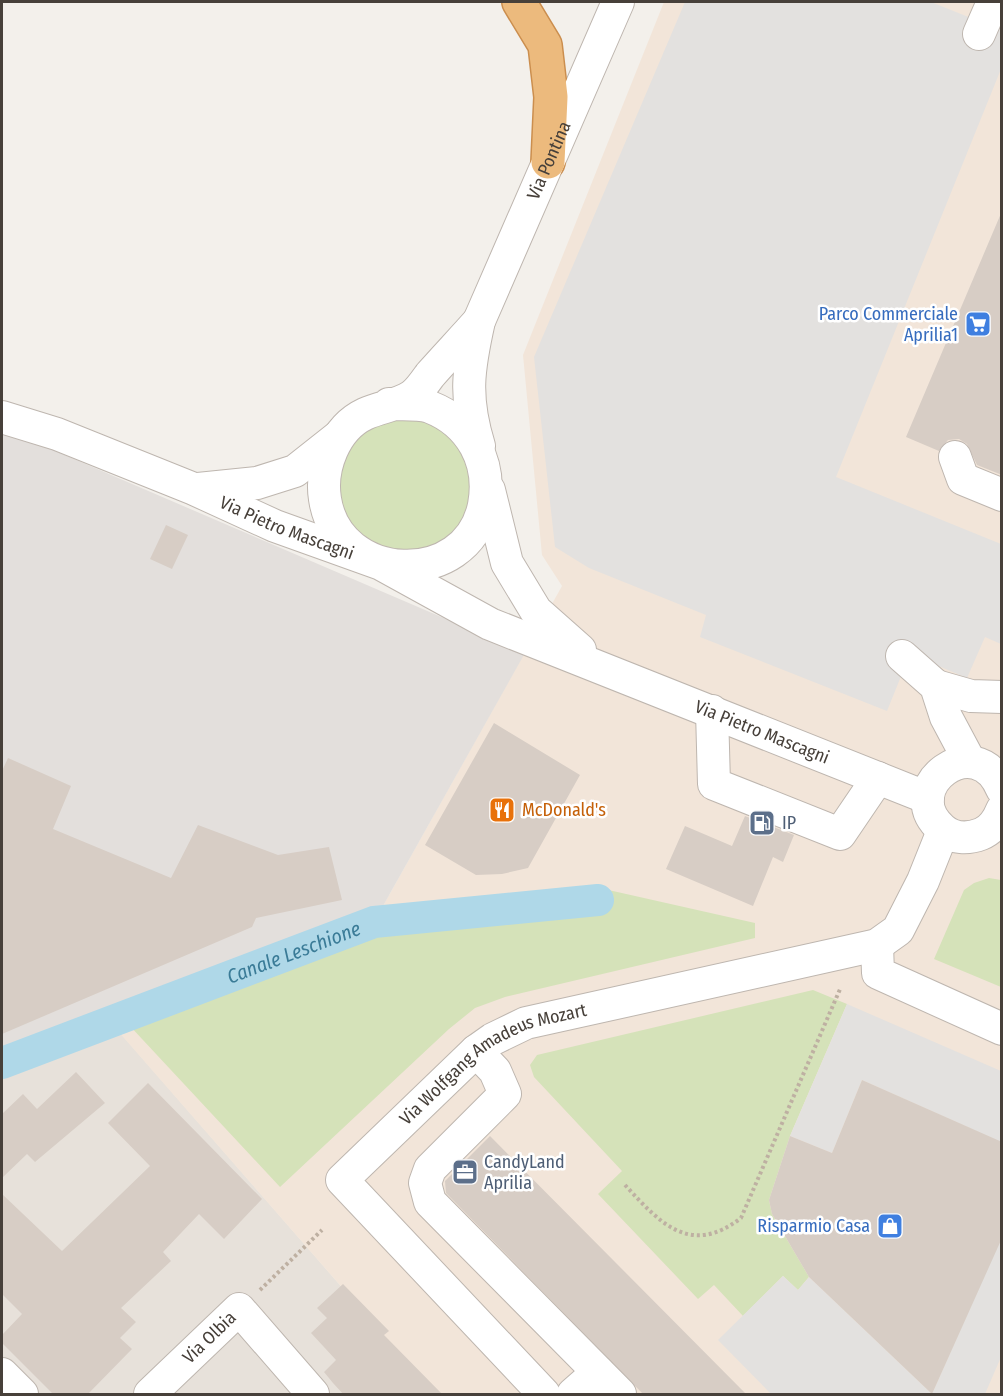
<svg xmlns="http://www.w3.org/2000/svg" width="1003" height="1396" viewBox="0 0 1003 1396" font-family="'Fira Sans Condensed',sans-serif">
  <style>
    .residential { fill: #e7e1da }
    .commercial { fill: #f2e5d9 }
    .industrial { fill: #e3dfdc }
    .green { fill: #d5e2b9 }
    .parking { fill: #e3e1df }
    .lines { fill: none; stroke-linecap: round; stroke-linejoin: round }
    .canal { stroke: #afd8e8; stroke-width: 32 }
    .building { fill: #d7cdc5 }
    .minor-casing { stroke: #beb6af; stroke-width: 34 }
    .highway-casing { stroke: #cb8e4e; stroke-width: 36 }
    .path { stroke: #beb0a2; stroke-width: 4; stroke-dasharray: 3 3; stroke-linecap: butt }
    .minor { stroke: #fff; stroke-width: 32 }
    .highway { stroke: #ecba7d; stroke-width: 33 }
    .labels { text-anchor: middle; dominant-baseline: central; stroke-width: 5; stroke-linejoin: round; paint-order: stroke }
    .street-label { font-size: 18px; fill: #47403a; stroke: #fff }
    .shop-label { font-size: 18px; fill: #366cbe; stroke: #fff; text-anchor: end }
    .food-label { font-size: 18px; fill: #c56008; stroke: #fff; text-anchor: start }
    .service-label { font-size: 18px; fill: #4e5e75; stroke: #fff; text-anchor: start }
    .water-label { font-size: 20px; font-style: italic; fill: #3a7b97; stroke: #fff }
  </style>
  <rect width="100%" height="100%" fill="#f3f0eb"/>
  <path class="residential" d="M 110,1022 L 123,1036 L 435,1394 L 2,1394 L 2,1063 Z"/>
  <path class="commercial" d="M 664,2 L 1001,2 L 1001,1394 L 435,1394 L 110,1022 L 374,922 L 562,586 L 542,555 L 523,355 Z"/>
  <path class="industrial" d="M 2,428 L 525,653 L 374,922 L 2,1063 Z"/>
  <path class="green" d="M337 485a68 68 0 1 1 136 0a68 68 0 1 1-136 0Z
    M 989,878 L 1001,880 L 1001,987 L 934,959 L 964,890 L 974,883 Z
    M 604,889 L 755,923 L 755,938 L 505,997 L 475,1008 L 449,1029 L 280,1187 L 129,1025 L 378,927 L 602,910 Z
    M 813,990 L 847,1004 L 790,1136 L 769,1200 L 772,1214 L 809,1277 L 798,1290 L 783,1276 L 743,1316 L 714,1285 L 698,1299 L 598,1194 L 622,1171 L 534,1077 L 530,1065 L 537,1055 Z"/>
  <path class="parking" d="M 685,2 L 931,2 L 1001,30 L 1001,69 L 836,477 L 1001,544 L 1001,644 L 985,637 L 967,678 L 910,654 L 887,711 L 700,637 L 706,615 L 589,568 L 555,547 L 534,357 Z
    M 847,1004 L 1001,1071 L 1001,1142 L 862,1080 L 832,1153 L 790,1136 Z
    M 1001,1238 L 1001,1357 L 985,1394 L 771,1394 L 718,1340 L 783,1276 L 798,1290 L 809,1277 L 932,1394 Z"/>
  <g class="lines">
    <path class="canal" id="s1" d="M 2,1063 L 374,922 L 598,900"/>
  </g>
  <path class="building" d="M 1002,211 L 1002,475 L 977,465 L 967,444 L 959,439 L 948,440 L 939,451 L 906,437 Z
    M 166,525 L 188,535 L 172,569 L 150,559 Z
    M 494,723 L 580,775 L 528,868 L 502,874 L 476,875 L 425,845 Z
    M 8,758 L 71,786 L 53,829 L 171,878 L 198,825 L 278,855 L 329,847 L 342,900 L 256,918 L 252,927 L 2,1034 L 2,771 Z
    M 745,816 L 794,835 L 783,862 L 773,857 L 753,906 L 666,869 L 685,826 L 732,846 Z
    M 76,1072 L 105,1103 L 35,1162 L 27,1154 L 2,1178 L 2,1114 L 23,1094 L 37,1109 Z
    M 862,1080 L 1002,1142 L 1002,1238 L 932,1394 L 809,1277 L 772,1214 L 769,1200 L 790,1136 L 832,1153 Z
    M 148,1083 L 262,1199 L 224,1239 L 199,1214 L 163,1252 L 171,1261 L 121,1308 L 136,1322 L 120,1338 L 132,1349 L 87,1395 L 54,1395 L 2,1343 L 2,1335 L 22,1314 L 2,1294 L 2,1194 L 62,1251 L 150,1166 L 108,1123 Z
    M 490,1136 L 747,1395 L 644,1395 L 446,1193 L 445,1181 Z
    M 343,1284 L 389,1331 L 384,1335 L 443,1395 L 344,1395 L 333,1383 L 324,1372 L 336,1360 L 311,1333 L 327,1318 L 317,1308 Z"/>
  <g class="lines">
    <g class="minor-casing">
      <g id="minor">
        <path d="M 979,34 L 993,2"/>
        <path d="M 389,404 C 402,405 419,403 430,407 C 471,423 492,462 484,505 C 467,590 338,584 325,499 C 320,468 335,428 365,414 C 380,407 399,405 412,396 C 419,391 425,382 430,375 C 446,357 463,339 479,321"/>
        <path id="s2" d="M 2,417 L 57,434 L 194,489 L 275,526 L 381,564 L 490,624 L 928,798"/>
        <path id="s3" d="M 479,446 C 464,397 468,370 479,321 L 618,2"/>
        <path d="M 955,457 L 963,479 L 1002,495"/>
        <path d="M 198,489 L 257,483 L 295,471 L 338,437"/>
        <path d="M 489,490 L 507,563 L 536,611 L 580,650"/>
        <path d="M 902,656 L 936,686 L 946,717 L 970,762"/>
        <path d="M 936,686 L 971,696 L 1002,697"/>
        <path d="M 712,711 L 714,784 L 840,834 L 878,778"/>
        <path d="M 1002,789 C 976,726 895,788 942,829 C 953,839 968,839 981,834 C 991,830 998,820 1002,810"/>
        <path d="M 877,945 L 878,973 L 1002,1029"/>
        <path d="M 476,1051 L 495,1071 L 505,1094 L 430,1169 L 425,1183 L 430,1202 L 620,1394"/>
        <path d="M 2,1374 L 22,1394"/>
        <path id="s4" d="M 150,1394 L 239,1309 L 313,1394"/>
        <path id="s5" d="M 544,1394 L 342,1180 L 476,1051 L 493,1039 L 526,1023 L 877,945 L 898,930 L 923,881 L 943,831"/>
        <path d="M 573,1394 L 598,1372"/>
      </g>
    </g>
    <g class="highway-casing">
      <path id="highway" d="M 519,2 L 545,45 L 551,97 L 548,162"/>
    </g>
    <path class="path" d="M 625,1185 C 660,1223 690,1257 741,1218 L 841,987
      M 260,1290 L 322,1230"/>
    <use href="#minor" class="minor"/>
    <use href="#highway" class="highway"/>
  </g>
  <defs>
    <g id="supermarket-square" transform="scale(1.35)"><rect x="-9" y="-9" width="18" height="18" rx="4" fill="#3f7fe0" stroke="#fff"/><path d="M-6-5.5h2.5l.6 2H6L4.5 2H-2.5L-4.4-4H-6ZM-1.5 3.2a1.3 1.3 0 1 0 .1 0ZM3 3.2a1.3 1.3 0 1 0 .1 0Z" fill="#fff"/></g>
    <g id="restaurant-square" transform="scale(1.35)"><rect x="-9" y="-9" width="18" height="18" rx="4" fill="#e8710a" stroke="#fff"/><path d="M-5-6h1v4h1v-4h1v4h1v-4h1v5L-1.5 .5V6h-2V.5L-5-1ZM5-6V6H3V1.5H1.5Q1.5-4 5-6Z" fill="#fff"/></g>
    <g id="fuel-square" transform="scale(1.35)"><rect x="-9" y="-9" width="18" height="18" rx="4" fill="#5c6f8a" stroke="#fff"/><path d="M-5.5-6h7V0h2V4h1.3V-2.5L3-4.5l.8-.8L6-3V5H2.5V1h-1V6h-7ZM-4.2-4.7v3.2H.2V-4.7Z" fill="#fff"/></g>
    <g id="office-square" transform="scale(1.35)"><rect x="-9" y="-9" width="18" height="18" rx="4" fill="#5c6f8a" stroke="#fff"/><path d="M-6-3h4V-5.5h4V-3h4V5H-6ZM-1-4.5V-3h2v-1.5ZM-6 0V1H6V0Z" fill="#fff"/></g>
    <g id="shop-square" transform="scale(1.35)"><rect x="-9" y="-9" width="18" height="18" rx="4" fill="#3f7fe0" stroke="#fff"/><path d="M-5-2.5h2.3a2.7 3.5 0 0 1 5.4 0H5L5.5 6h-11ZM-1.5-2.5h3a1.5 2.3 0 0 0-3 0Z" fill="#fff"/></g>
  </defs>
  <g fill-rule="evenodd">
    <use href="#supermarket-square" x="978" y="324"/>
    <use href="#restaurant-square" x="502" y="810"/>
    <use href="#fuel-square" x="762" y="823"/>
    <use href="#office-square" x="465" y="1172"/>
    <use href="#shop-square" x="890" y="1226"/>
  </g>
  <g class="labels">
    <g class="street-label">
      <text stroke="none"><textPath href="#s3" startOffset="302">Via Pontina</textPath></text>
      <text stroke="none"><textPath href="#s2" startOffset="306">Via Pietro Mascagni</textPath></text>
      <text stroke="none"><textPath href="#s2" startOffset="824">Via Pietro Mascagni</textPath></text>
      <text stroke="none"><textPath href="#s5" startOffset="489">Via Wolfgang Amadeus Mozart</textPath></text>
      <text stroke="none"><textPath href="#s4" startOffset="82">Via Olbia</textPath></text>
    </g>
    <g class="shop-label">
      <text x="958" y="314">Parco Commerciale<tspan x="958" dy="21">Aprilia1</tspan></text>
      <text x="870" y="1226">Risparmio Casa</text>
    </g>
    <g class="food-label">
      <text x="522" y="810">McDonald's</text>
    </g>
    <g class="service-label">
      <text x="782" y="823">IP</text>
      <text x="484" y="1162">CandyLand<tspan x="484" dy="21">Aprilia</tspan></text>
    </g>
    <g class="water-label">
      <text stroke="none"><textPath href="#s1" startOffset="312">Canale Leschione</textPath></text>
    </g>
  </g>
  <rect width="1003" height="1396" fill="none" stroke="#47403a" stroke-width="6"/>
</svg>
